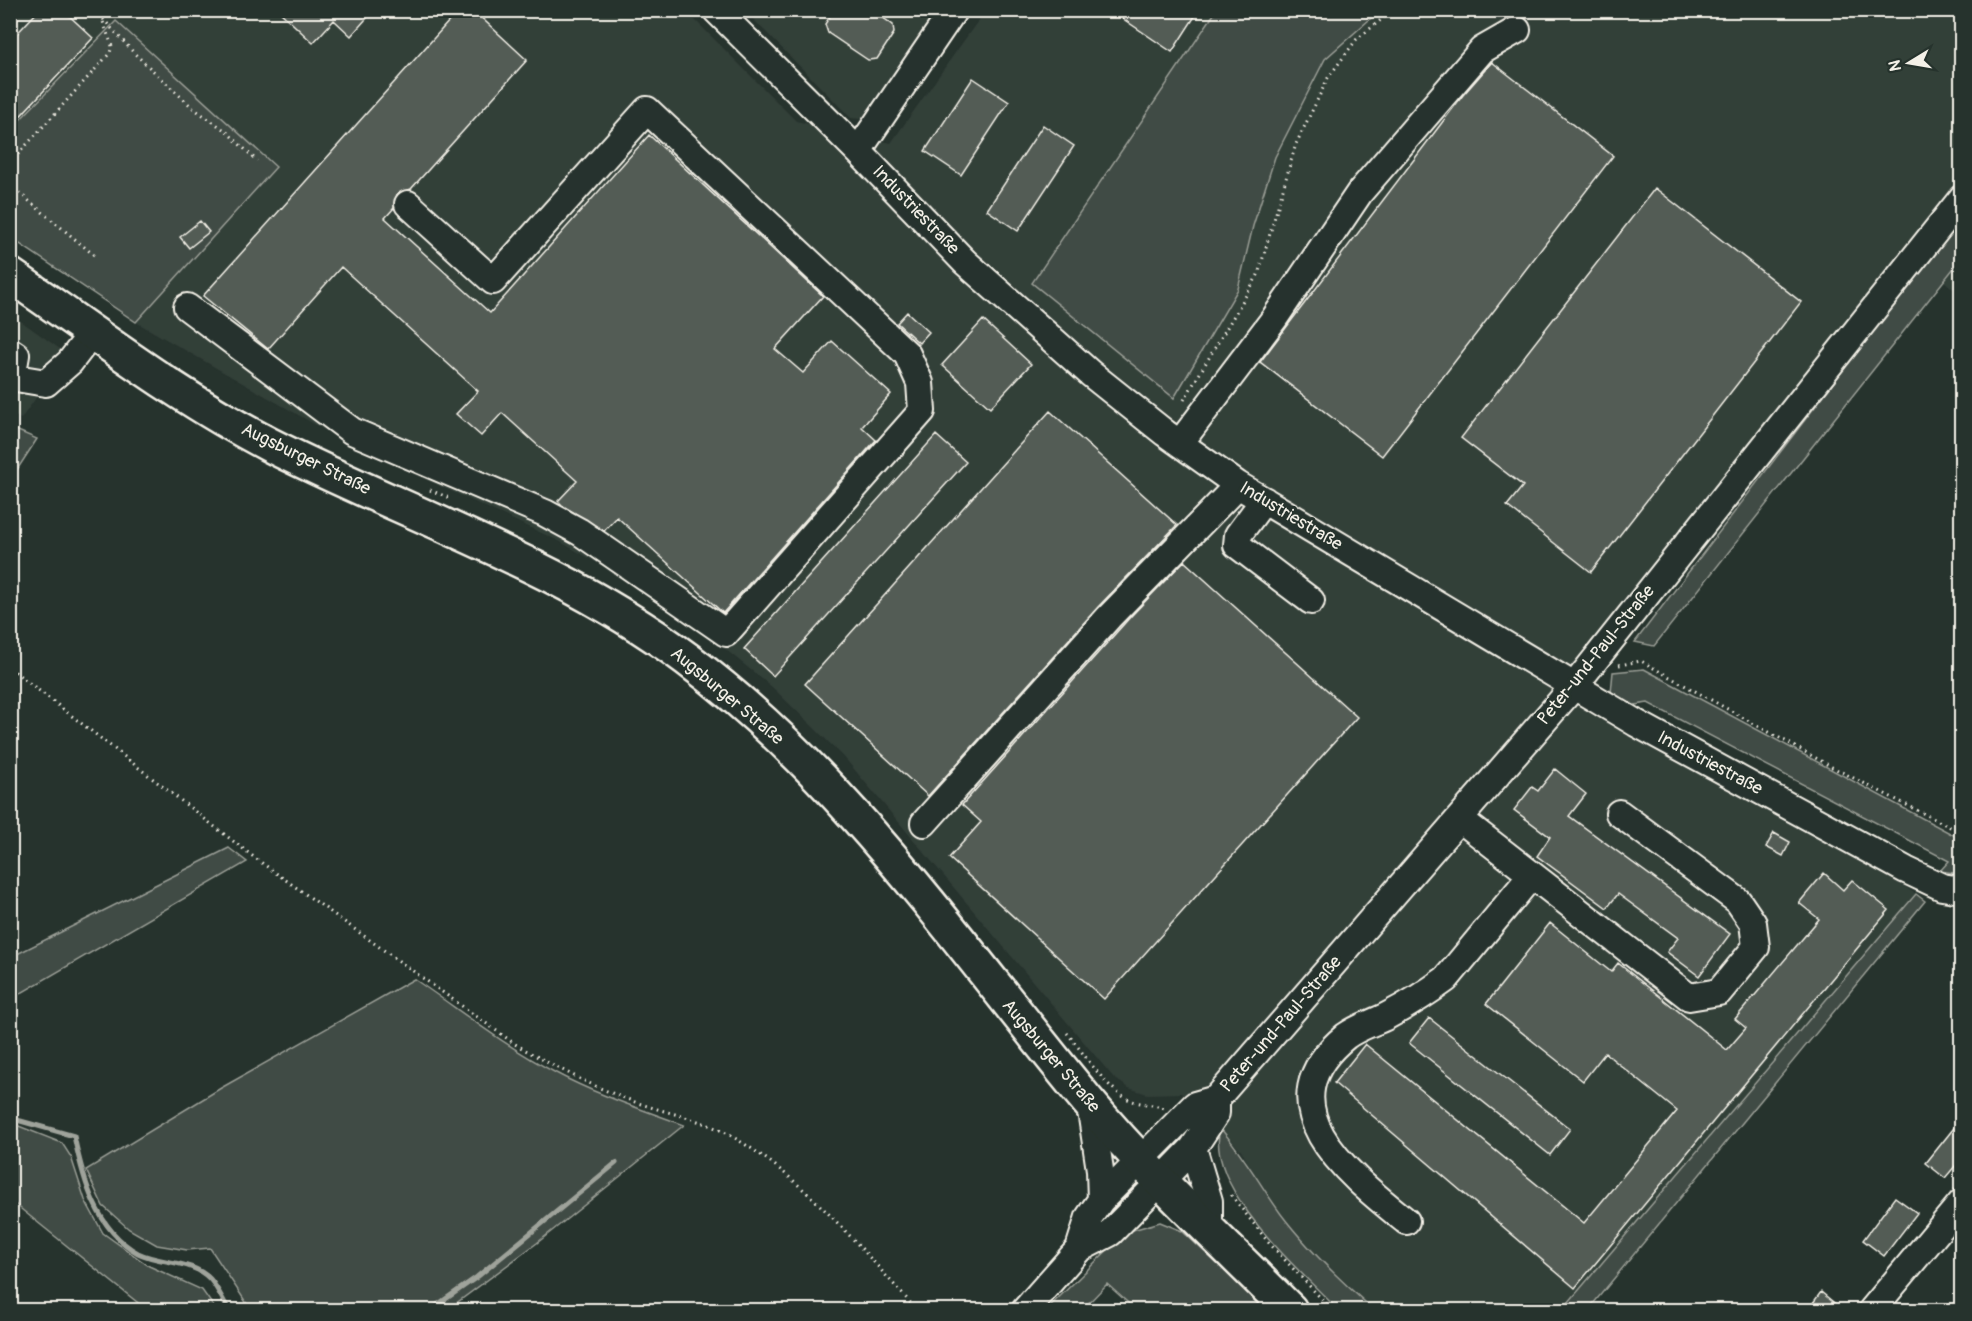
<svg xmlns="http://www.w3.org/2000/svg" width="1972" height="1321" viewBox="0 0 1972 1321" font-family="Pangolin,sans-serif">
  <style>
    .built { fill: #333f39 }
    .green { fill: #414b45; stroke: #9a9e96; stroke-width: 1.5 }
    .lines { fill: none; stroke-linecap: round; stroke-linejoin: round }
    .stream { stroke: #9fa39b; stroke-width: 5 }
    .building { fill: #525c55; stroke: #f4f1e8; stroke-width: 1.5 }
    .minor-casing { stroke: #f4f1e8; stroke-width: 30 }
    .major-casing { stroke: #f4f1e8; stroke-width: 38 }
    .path { stroke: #f4f1e8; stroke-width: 3; stroke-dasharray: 1.5 4.5; stroke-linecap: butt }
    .minor { stroke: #26332d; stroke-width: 26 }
    .major { stroke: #26332d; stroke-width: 33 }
    .labels { text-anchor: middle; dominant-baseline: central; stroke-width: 6; stroke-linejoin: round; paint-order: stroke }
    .street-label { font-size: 18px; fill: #f4f1e8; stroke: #26332d }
  </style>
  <rect width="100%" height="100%" fill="#26332d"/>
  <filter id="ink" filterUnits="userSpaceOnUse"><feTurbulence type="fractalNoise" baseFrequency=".0167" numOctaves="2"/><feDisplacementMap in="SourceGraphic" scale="12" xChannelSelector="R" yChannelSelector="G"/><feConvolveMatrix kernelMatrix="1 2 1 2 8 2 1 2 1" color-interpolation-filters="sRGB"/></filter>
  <g filter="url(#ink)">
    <path class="built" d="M 11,11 L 686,11 L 796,121 L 891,143 L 985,11 L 1961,11 L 1961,188 L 1575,678 L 1916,894 L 1562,1310 L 1374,1310 L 1302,1241 L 1260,1185 L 1242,1152 L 1220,1128 L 1181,1093 L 1147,1094 L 1129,1088 L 1114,1078 L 843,756 L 772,687 L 709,636 L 634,584 L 559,541 L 349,444 L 136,322 L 276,167 L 116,22 L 11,129 Z
      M 745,11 L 937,11 L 869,114 L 862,119 L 851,118 Z
      M 1961,259 L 1961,296 L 1943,280 Z
      M 11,314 L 67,354 L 21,419 L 11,414 Z"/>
    <path class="green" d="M 1216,11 L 1379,11 L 1325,59 L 1275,157 L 1253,226 L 1238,289 L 1174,398 L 1032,283 Z
      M 116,21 L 276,167 L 136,322 L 11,238 L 11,129 Z
      M 1961,216 L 1961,259 L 1654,646 L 1635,642 Z
      M 11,428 L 37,439 L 11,479 Z
      M 1644,669 L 1961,839 L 1961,870 L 1954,873 L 1940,871 L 1949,861 L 1648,703 L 1629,706 L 1611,693 L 1613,672 Z
      M 229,848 L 247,862 L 11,999 L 11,957 Z
      M 1916,894 L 1925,901 L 1588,1310 L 1562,1310 Z
      M 414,979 C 461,1011 506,1047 556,1073 C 597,1095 641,1109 684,1125 L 537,1243 L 447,1310 L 251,1310 L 210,1248 L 187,1250 L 157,1245 L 129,1229 L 103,1206 L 86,1170 L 221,1088 Z
      M 11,1123 L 62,1143 L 71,1157 L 85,1200 L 103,1233 L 149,1266 L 202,1290 L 216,1310 L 147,1310 L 11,1201 Z
      M 1220,1128 C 1245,1156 1259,1184 1281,1214 C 1308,1250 1341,1281 1374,1310 L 1338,1310 C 1299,1269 1205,1189 1220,1128 Z
      M 1160,1222 L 1182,1231 L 1267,1310 L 1136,1310 L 1107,1284 L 1082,1310 L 1046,1310 L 1126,1232 Z"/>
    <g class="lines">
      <path class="stream" d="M 10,1114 L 17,1120 L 74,1136 C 83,1179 96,1230 138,1253 C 160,1264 193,1260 210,1279 C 218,1288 223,1301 229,1310
        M 430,1310 L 477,1277 L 616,1163"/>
    </g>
    <path class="building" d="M 39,10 L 63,10 L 93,38 L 10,127 L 10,41 Z
      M 278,10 L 374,10 L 351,36 L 334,20 L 313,43 Z
      M 459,10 L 473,10 L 527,60 L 411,189 L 397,194 L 394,208 L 385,218 L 490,313 L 649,135 L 823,296 L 775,349 L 803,373 L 832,341 L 891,394 L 862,427 L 876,440 L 723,613 L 617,517 L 604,531 L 563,506 L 558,501 L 577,481 L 502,413 L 481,436 L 456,414 L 478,391 L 341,267 L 268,349 L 203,296 Z
      M 834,10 L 872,10 L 893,25 L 894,33 L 877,59 L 868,60 L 828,33 L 825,24 Z
      M 1110,10 L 1199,10 L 1172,52 Z
      M 1492,62 L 1613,156 L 1382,456 L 1260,362 L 1463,95 Z
      M 973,78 L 1009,102 L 961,175 L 925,151 Z
      M 1043,125 L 1074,146 L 1018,231 L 987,210 Z
      M 1655,188 L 1801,302 L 1591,572 L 1507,506 L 1523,486 L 1461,438 Z
      M 200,221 L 209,232 L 189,248 L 180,237 Z
      M 907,312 L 929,332 L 919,343 L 897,323 Z
      M 983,320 L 1031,364 L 990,408 L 942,365 Z
      M 1050,411 L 1177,525 L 1098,607 L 928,796 L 805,684 Z
      M 936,435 L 966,462 L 773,676 L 744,649 Z
      M 1184,561 L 1357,717 L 1104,999 L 949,858 L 981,822 L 962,805 L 1132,615 Z
      M 1555,769 L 1586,794 L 1569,816 L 1730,934 L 1699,976 L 1667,952 L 1678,938 L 1618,894 L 1607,908 L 1537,856 L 1550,837 L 1514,810 L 1532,787 L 1538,791 Z
      M 1774,833 L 1790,842 L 1783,856 L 1766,847 Z
      M 1824,873 L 1843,890 L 1852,880 L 1889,910 L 1575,1288 L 1334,1083 L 1365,1044 L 1584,1223 L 1677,1111 L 1605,1053 L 1583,1081 L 1486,1004 L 1550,923 L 1611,972 L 1618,963 L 1727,1050 L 1746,1028 L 1735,1019 L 1819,919 L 1799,903 Z
      M 1429,1018 L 1570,1129 L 1550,1155 L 1409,1043 Z
      M 1962,1118 L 1962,1158 L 1945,1178 L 1926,1163 Z
      M 1895,1197 L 1917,1213 L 1884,1256 L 1863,1240 Z
      M 1821,1292 L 1844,1311 L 1807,1311 Z"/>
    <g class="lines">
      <g class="minor-casing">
        <path id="minor" d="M 716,10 L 858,151 L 965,262 L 1091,374 L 1165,433 L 1238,485 L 1636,723 L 1906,870 L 1942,887 L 1962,890
          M 858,151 L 954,10
          M 187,307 L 352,431 L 545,513 L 580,532 L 726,633 L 922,411 L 920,383 L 907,354 L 647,110 L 493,281 L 408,204
          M 10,351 L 16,355 L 12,378
          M 10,377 L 46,383 L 70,362 L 93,332
          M 1180,443 L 1274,319 L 1360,192 L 1482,50 L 1517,30
          M 1264,500 L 1238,535 L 1237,545 L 1311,601
          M 1460,819 L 1689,997 L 1719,992 L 1756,947 L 1753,923 L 1738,901 L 1619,813
          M 924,823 L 1109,617 L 1238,485
          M 1090,1104 L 1100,1170 L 1101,1200
          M 1193,1148 L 1209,1201 L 1209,1230
          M 1406,1221 C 1349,1175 1260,1106 1346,1036 C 1358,1027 1373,1023 1387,1016 C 1408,1005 1427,993 1446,979 L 1531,876
          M 1079,1249 L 1089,1217 L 1101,1200 L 1195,1105 L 1216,1099 L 1575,685 L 1962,198
          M 1025,1310 L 1079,1249 L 1110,1233 L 1193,1148 L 1216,1113 L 1216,1099
          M 1872,1310 L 1962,1202"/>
      </g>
      <g class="major-casing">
        <path id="major" d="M 10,275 C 95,333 179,398 270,445 C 410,516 560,564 687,659 C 846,777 961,948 1086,1099 C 1148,1174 1221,1241 1290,1310"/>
      </g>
      <path class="path" d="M 95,10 L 134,53 L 193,108 L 226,131 L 257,161
        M 10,163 L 110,53 L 112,46 L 102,19
        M 10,185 L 94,255
        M 1184,400 L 1258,275 L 1296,144 L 1328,78 L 1356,40 L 1393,10
        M 430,490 L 449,498
        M 1619,665 L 1641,661 L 1832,767 L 1962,833
        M 10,668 L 255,858 L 515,1044 C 555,1067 595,1088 638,1103 C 667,1113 697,1118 724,1132 C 802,1174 859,1247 917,1310
        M 1067,1033 C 1084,1053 1101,1082 1124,1097 C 1137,1105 1151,1103 1164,1108
        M 1231,1195 L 1269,1243 L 1332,1310"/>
      <use href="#minor" class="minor"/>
      <use href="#major" class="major"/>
    </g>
  </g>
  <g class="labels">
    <g class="street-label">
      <text transform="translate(916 210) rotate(46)">Industriestraße</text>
      <text transform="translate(306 459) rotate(26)">Augsburger Straße</text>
      <text transform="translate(1291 516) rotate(31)">Industriestraße</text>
      <text transform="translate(1596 655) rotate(-51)">Peter-und-Paul-Straße</text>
      <text transform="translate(727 696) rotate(40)">Augsburger Straße</text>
      <text transform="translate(1710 763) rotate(28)">Industriestraße</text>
      <text transform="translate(1281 1024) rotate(-49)">Peter-und-Paul-Straße</text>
      <text transform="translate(1051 1056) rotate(50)">Augsburger Straße</text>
    </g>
  </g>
  <rect width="1972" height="1321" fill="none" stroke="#26332d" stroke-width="36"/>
  <rect x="18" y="18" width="1936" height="1285" fill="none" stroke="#f4f1e8" stroke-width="2" filter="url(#ink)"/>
  <g transform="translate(1909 63) rotate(259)" stroke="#26332d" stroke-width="4.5" paint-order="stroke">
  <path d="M0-4.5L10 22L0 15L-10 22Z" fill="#f4f1e8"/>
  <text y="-9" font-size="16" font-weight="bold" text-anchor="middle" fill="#f4f1e8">N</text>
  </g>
</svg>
